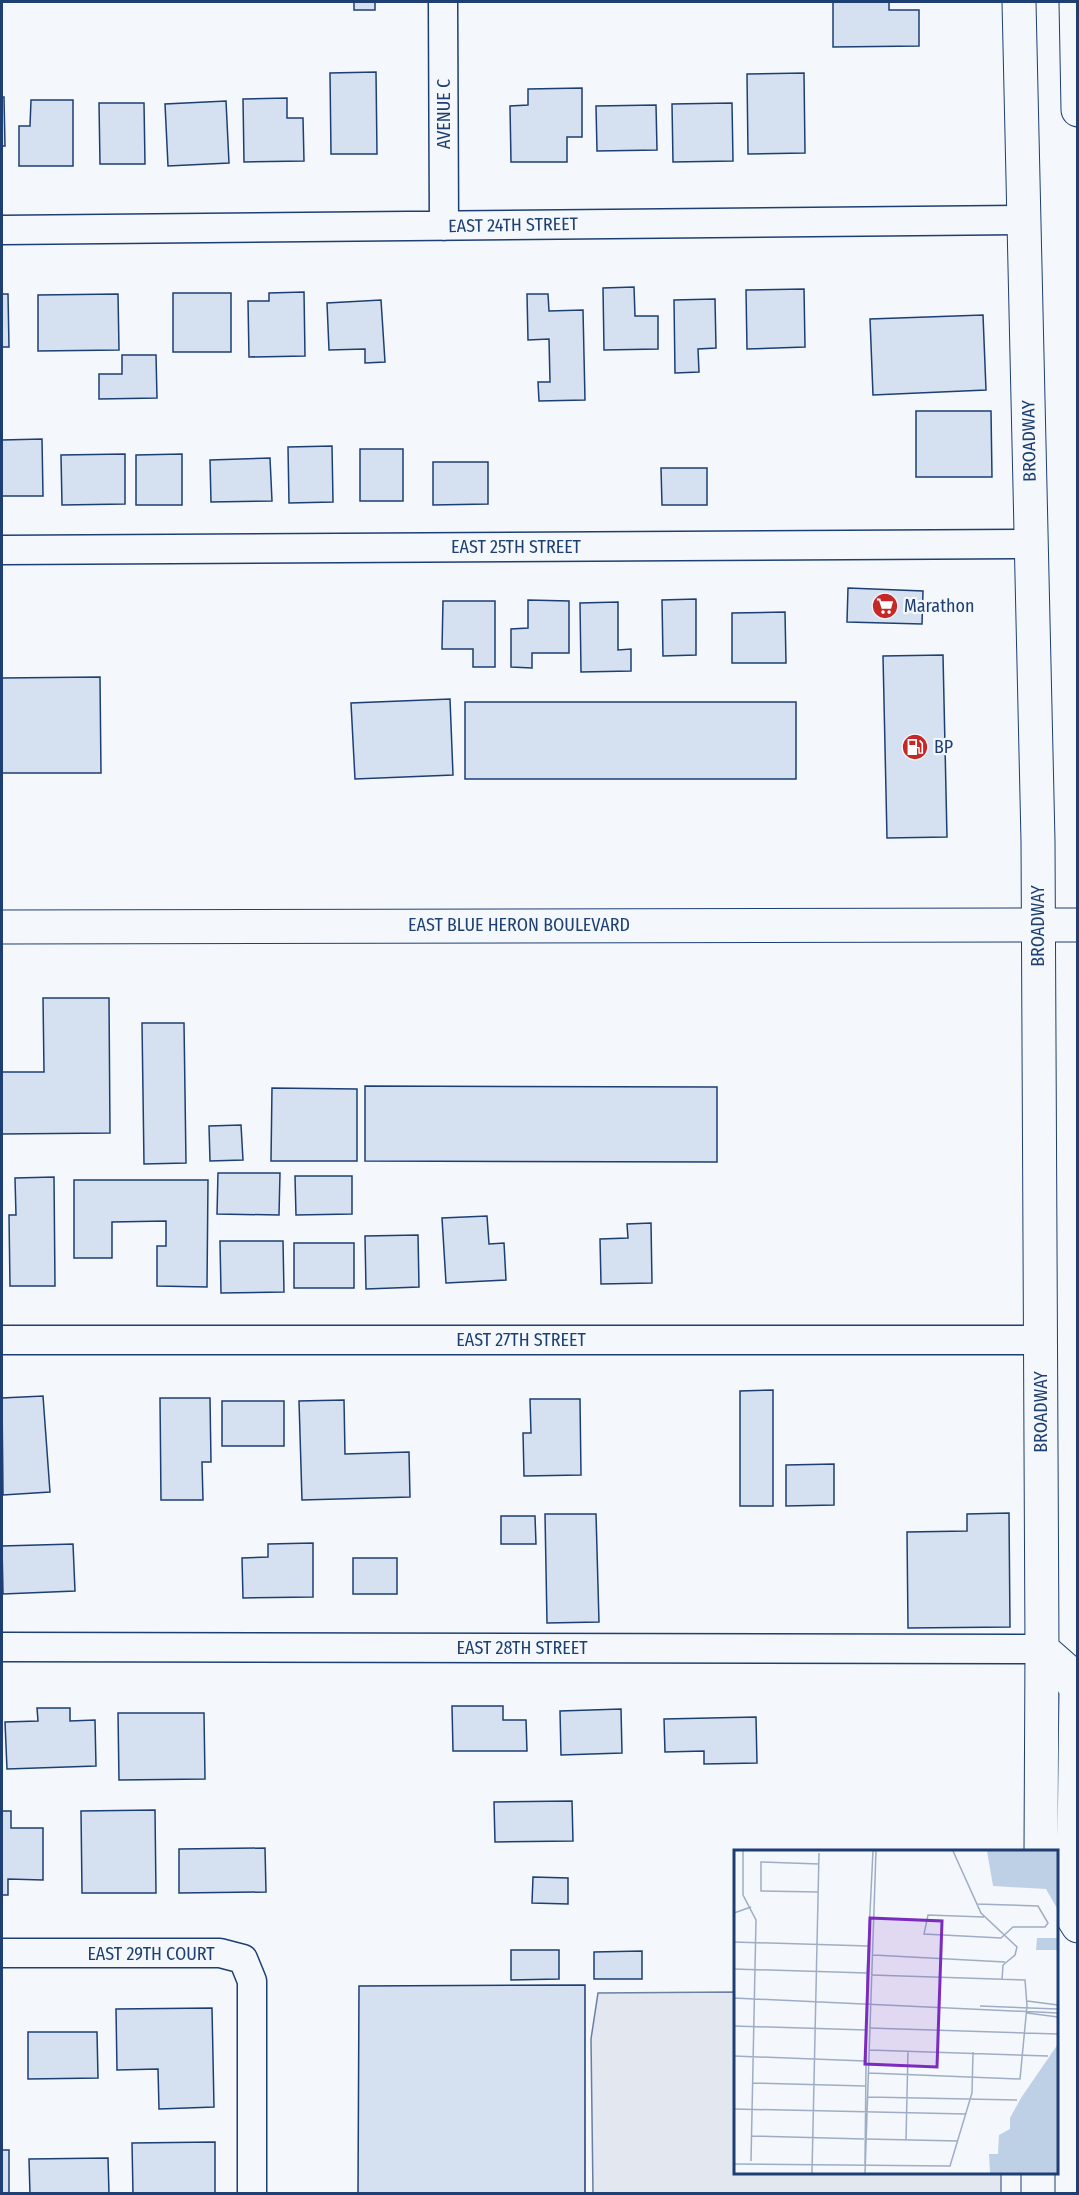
<svg xmlns="http://www.w3.org/2000/svg" width="1079" height="2195" viewBox="0 0 1079 2195" font-family="'Fira Sans Condensed',sans-serif">
  <style>
    .parking { fill: #e3e8f0; stroke: #687fa3; stroke-width: 1.5 }
    .building { fill: #d5e0f0; stroke: #1d3f73; stroke-width: 1.5 }
    .lines { fill: none; stroke-linecap: round; stroke-linejoin: round }
    .street-casing { stroke: #1d3f73; stroke-width: 31 }
    .secondary-casing { stroke: #1d3f73; stroke-width: 35 }
    .primary-casing { stroke: #1d3f73; stroke-width: 35 }
    .street { stroke: #f4f7fb; stroke-width: 28 }
    .secondary { stroke: #f4f7fb; stroke-width: 33 }
    .primary { stroke: #f4f7fb; stroke-width: 33 }
    .labels { text-anchor: middle; dominant-baseline: central; stroke-width: 4.5; stroke-linejoin: round; paint-order: stroke }
    .street-label { font-size: 18px; fill: #1d3f73; stroke: #f4f7fb }
    .poi-label { font-size: 18px; fill: #1d3f73; stroke: #f4f7fb; text-anchor: start }
    .inset-road { fill: none; stroke: #9eadc5; stroke-width: 1.5 }
    .view { fill: #7b2cbf; fill-opacity: 0.15; stroke: #7b2cbf; stroke-width: 3 }
    .inset-edge { fill: none; stroke: #1d3f73; stroke-width: 3 }
  </style>
  <rect width="100%" height="100%" fill="#f4f7fb"/>
  <path class="parking" d="M 735,1992 L 736,2172 L 1001,2173 L 1001,2193 L 593,2193 L 591,2039 L 598,1993 Z"/>
  <path class="building" d="M 354,2 L 375,2 L 375,10 L 354,10 Z
    M 833,2 L 889,2 L 889,10 L 919,10 L 919,46 L 833,47 Z
    M 376,72 L 377,154 L 331,154 L 330,73 Z
    M 804,73 L 805,153 L 748,154 L 747,74 Z
    M 582,88 L 582,137 L 567,137 L 567,162 L 511,162 L 510,106 L 528,105 L 528,89 Z
    M 2,97 L 4,97 L 5,146 L 2,146 Z
    M 287,98 L 287,118 L 303,118 L 304,161 L 244,162 L 243,99 Z
    M 31,100 L 73,100 L 73,166 L 19,166 L 19,126 L 30,126 Z
    M 226,101 L 229,163 L 168,166 L 165,104 Z
    M 99,103 L 144,103 L 145,164 L 100,164 Z
    M 732,103 L 733,161 L 673,162 L 672,104 Z
    M 656,105 L 657,150 L 597,151 L 596,106 Z
    M 634,287 L 635,316 L 658,316 L 658,349 L 604,350 L 603,288 Z
    M 804,289 L 805,347 L 747,349 L 746,290 Z
    M 304,292 L 305,356 L 249,357 L 248,301 L 269,301 L 269,293 Z
    M 173,293 L 231,293 L 231,352 L 173,352 Z
    M 2,294 L 8,294 L 9,347 L 2,347 Z
    M 118,294 L 119,350 L 38,351 L 38,295 Z
    M 527,294 L 548,294 L 549,311 L 583,310 L 585,400 L 539,401 L 538,382 L 550,382 L 549,339 L 528,340 Z
    M 715,299 L 716,348 L 698,349 L 699,372 L 675,373 L 674,300 Z
    M 381,300 L 385,362 L 365,363 L 365,349 L 329,350 L 327,303 Z
    M 983,315 L 986,390 L 873,395 L 870,319 Z
    M 122,355 L 156,355 L 157,398 L 99,399 L 99,374 L 122,374 Z
    M 916,411 L 991,411 L 992,477 L 916,477 Z
    M 42,439 L 43,496 L 2,496 L 2,440 Z
    M 332,446 L 333,502 L 289,503 L 288,447 Z
    M 360,449 L 403,449 L 403,501 L 360,501 Z
    M 125,454 L 125,504 L 62,505 L 61,455 Z
    M 182,454 L 182,505 L 136,505 L 136,455 Z
    M 270,458 L 272,501 L 211,502 L 210,460 Z
    M 433,462 L 488,462 L 488,504 L 433,505 Z
    M 661,468 L 707,468 L 707,505 L 662,505 Z
    M 848,588 L 923,591 L 922,624 L 847,622 Z
    M 696,599 L 696,655 L 663,656 L 662,600 Z
    M 528,600 L 569,601 L 569,653 L 532,653 L 532,668 L 511,667 L 511,629 L 528,628 Z
    M 443,601 L 495,601 L 495,667 L 473,667 L 473,649 L 442,649 Z
    M 618,602 L 618,650 L 631,649 L 631,671 L 581,672 L 580,603 Z
    M 785,612 L 786,663 L 732,663 L 732,613 Z
    M 943,655 L 947,837 L 887,838 L 883,656 Z
    M 100,677 L 101,773 L 2,773 L 2,678 Z
    M 450,699 L 453,775 L 355,779 L 351,703 Z
    M 465,702 L 796,702 L 796,779 L 465,779 Z
    M 43,998 L 109,998 L 110,1133 L 2,1134 L 2,1072 L 44,1072 Z
    M 142,1023 L 184,1023 L 186,1163 L 144,1164 Z
    M 365,1086 L 717,1087 L 717,1162 L 365,1161 Z
    M 272,1088 L 357,1089 L 357,1161 L 271,1161 Z
    M 241,1125 L 243,1160 L 210,1161 L 209,1126 Z
    M 218,1173 L 280,1173 L 279,1215 L 217,1214 Z
    M 295,1176 L 352,1176 L 352,1214 L 296,1215 Z
    M 54,1177 L 55,1286 L 10,1286 L 9,1215 L 16,1215 L 15,1178 Z
    M 74,1180 L 208,1180 L 207,1287 L 157,1286 L 157,1246 L 166,1246 L 166,1221 L 112,1222 L 112,1258 L 74,1258 Z
    M 487,1216 L 489,1244 L 504,1243 L 506,1280 L 446,1283 L 442,1218 Z
    M 651,1223 L 652,1283 L 601,1284 L 600,1239 L 628,1238 L 627,1224 Z
    M 418,1235 L 419,1287 L 366,1289 L 365,1236 Z
    M 220,1241 L 283,1241 L 284,1292 L 221,1293 Z
    M 294,1243 L 354,1243 L 354,1288 L 294,1288 Z
    M 773,1390 L 773,1506 L 740,1506 L 740,1391 Z
    M 43,1396 L 50,1492 L 3,1495 L 2,1398 Z
    M 160,1398 L 210,1398 L 211,1462 L 202,1462 L 203,1500 L 161,1500 Z
    M 530,1399 L 580,1399 L 581,1475 L 524,1476 L 523,1433 L 531,1433 Z
    M 344,1400 L 345,1454 L 409,1452 L 410,1497 L 302,1500 L 299,1401 Z
    M 222,1401 L 284,1401 L 284,1446 L 222,1446 Z
    M 834,1464 L 834,1505 L 786,1506 L 786,1465 Z
    M 1009,1513 L 1010,1627 L 908,1628 L 907,1532 L 967,1531 L 967,1514 Z
    M 545,1514 L 596,1514 L 599,1622 L 547,1623 Z
    M 501,1516 L 535,1516 L 536,1544 L 501,1544 Z
    M 313,1543 L 313,1597 L 243,1598 L 242,1558 L 268,1557 L 268,1544 Z
    M 73,1544 L 75,1591 L 3,1594 L 2,1546 Z
    M 353,1558 L 397,1558 L 397,1594 L 353,1594 Z
    M 452,1706 L 503,1706 L 503,1720 L 526,1720 L 527,1751 L 453,1751 Z
    M 37,1708 L 70,1708 L 70,1721 L 95,1720 L 96,1766 L 7,1769 L 5,1722 L 38,1721 Z
    M 621,1709 L 622,1753 L 561,1755 L 560,1711 Z
    M 118,1713 L 204,1713 L 205,1779 L 119,1780 Z
    M 756,1717 L 757,1763 L 704,1764 L 704,1751 L 665,1752 L 664,1719 Z
    M 572,1801 L 573,1841 L 495,1842 L 494,1802 Z
    M 155,1810 L 156,1893 L 82,1893 L 81,1811 Z
    M 2,1811 L 11,1811 L 11,1828 L 43,1828 L 43,1880 L 8,1879 L 8,1895 L 2,1895 Z
    M 265,1848 L 266,1892 L 179,1893 L 179,1849 Z
    M 533,1877 L 568,1878 L 568,1904 L 532,1903 Z
    M 511,1950 L 559,1950 L 559,1979 L 511,1980 Z
    M 642,1951 L 642,1979 L 594,1979 L 594,1952 Z
    M 585,1985 L 585,2194 L 358,2194 L 359,1986 Z
    M 212,2008 L 214,2107 L 159,2109 L 158,2069 L 117,2070 L 116,2009 Z
    M 28,2032 L 97,2032 L 98,2078 L 28,2079 Z
    M 215,2142 L 215,2194 L 133,2194 L 132,2143 Z
    M 2,2150 L 9,2150 L 9,2194 L 2,2194 Z
    M 108,2158 L 109,2194 L 30,2194 L 29,2159 Z"/>
  <g class="lines">
    <g class="street-casing">
      <path id="street" d="M 443,2 L 444,226
        M 2,230 L 1024,220
        M 2,550 L 1031,544
        M 2,1340 L 1041,1340
        M 2,1647 L 1042,1649
        M 2,1953 L 220,1953 L 243,1959 L 252,1981 L 252,2194"/>
    </g>
    <g class="secondary-casing">
      <path id="secondary" d="M 2,927 L 1037,925"/>
    </g>
    <g class="primary-casing">
      <path id="primary" d="M 1019,2 L 1038,841 L 1042,1649 L 1041,1852
        M 1076,2 L 1078,110
        M 1037,925 L 1078,925
        M 1042,1649 L 1067,1671 L 1076,1690 L 1073,1918 L 1078,1926
        M 1038,2194 L 1038,2172"/>
    </g>
    <use href="#street" class="street"/>
    <use href="#secondary" class="secondary"/>
    <use href="#primary" class="primary"/>
  </g>
  <defs>
    <g id="supermarket-disc" transform="scale(1.35)"><circle r="9.5" fill="#c62828" stroke="#f4f7fb"/><path d="M-6-5.5h2.5l.6 2H6L4.5 2H-2.5L-4.4-4H-6ZM-1.5 3.2a1.3 1.3 0 1 0 .1 0ZM3 3.2a1.3 1.3 0 1 0 .1 0Z" fill="#fff"/></g>
    <g id="fuel-disc" transform="scale(1.35)"><circle r="9.5" fill="#c62828" stroke="#f4f7fb"/><path d="M-5.5-6h7V0h2V4h1.3V-2.5L3-4.5l.8-.8L6-3V5H2.5V1h-1V6h-7ZM-4.2-4.7v3.2H.2V-4.7Z" fill="#fff"/></g>
  </defs>
  <g fill-rule="evenodd">
    <use href="#supermarket-disc" x="885" y="606"/>
    <use href="#fuel-disc" x="915" y="747"/>
  </g>
  <g class="labels">
    <g class="street-label">
      <text transform="translate(444 114) rotate(-90)">AVENUE C</text>
      <text transform="translate(513 225) rotate(-1)">EAST 24TH STREET</text>
      <text transform="translate(1029 441) rotate(-91)">BROADWAY</text>
      <text x="516" y="547">EAST 25TH STREET</text>
      <text x="519" y="925">EAST BLUE HERON BOULEVARD</text>
      <text transform="translate(1038 926) rotate(-90)">BROADWAY</text>
      <text x="521" y="1340">EAST 27TH STREET</text>
      <text transform="translate(1041 1412) rotate(-90)">BROADWAY</text>
      <text x="522" y="1648">EAST 28TH STREET</text>
      <text x="151" y="1954">EAST 29TH COURT</text>
    </g>
    <g class="poi-label">
      <text x="904" y="606">Marathon</text>
      <text x="934" y="747">BP</text>
    </g>
  </g>
  <g transform="translate(734 1850)">
    <rect width="324" height="324" fill="#f4f7fb"/>
    <path d="M 253,1 L 324,1 L 324,60 L 312,39 L 259,36 ZM 303,88 L 324,88 L 324,100 L 302,100 ZM 324,194 L 324,323 L 256,323 L 255,304 L 264,304 L 265,285 L 276,279 L 276,268 L 287,248 Z" fill="#bed0e5"/>
    <path class="inset-road" d="M 9,1 L 9,45 L 22,70 L 17,311M 219,1 L 247,63 L 283,97 L 281,105 L 269,115 L 268,130M 84,42 L 27,41 L 27,12 L 85,14M 242,54 L 304,56 L 314,73 L 311,77 L 279,77 L 267,88 L 190,84 L 194,65 L 250,67M 0,63 L 17,57M 0,92 L 134,96M 139,105 L 271,112M 0,119 L 133,123M 0,148 L 324,163M 293,151 L 324,155M 246,156 L 324,159M 293,163 L 324,167M 0,176 L 132,180M 135,178 L 324,184M 135,200 L 314,206M 0,206 L 131,211M 135,223 L 286,229 L 293,156 L 291,130 L 137,125M 19,233 L 131,236M 134,247 L 283,250M 0,259 L 232,264M 18,286 L 130,289M 133,289 L 224,291M 172,290 L 174,201M 0,314 L 216,316 L 238,243 L 239,202M 131,314 L 133,123 L 139,1M 78,323 L 85,3M 131,323 L 142,1"/>
    <path class="view" d="M 136,68 L 208,71 L 203,217 L 131,214 Z"/>
    <rect width="324" height="324" class="inset-edge"/>
  </g>
  <rect width="1079" height="2195" fill="none" stroke="#1d3f73" stroke-width="6"/>
</svg>
